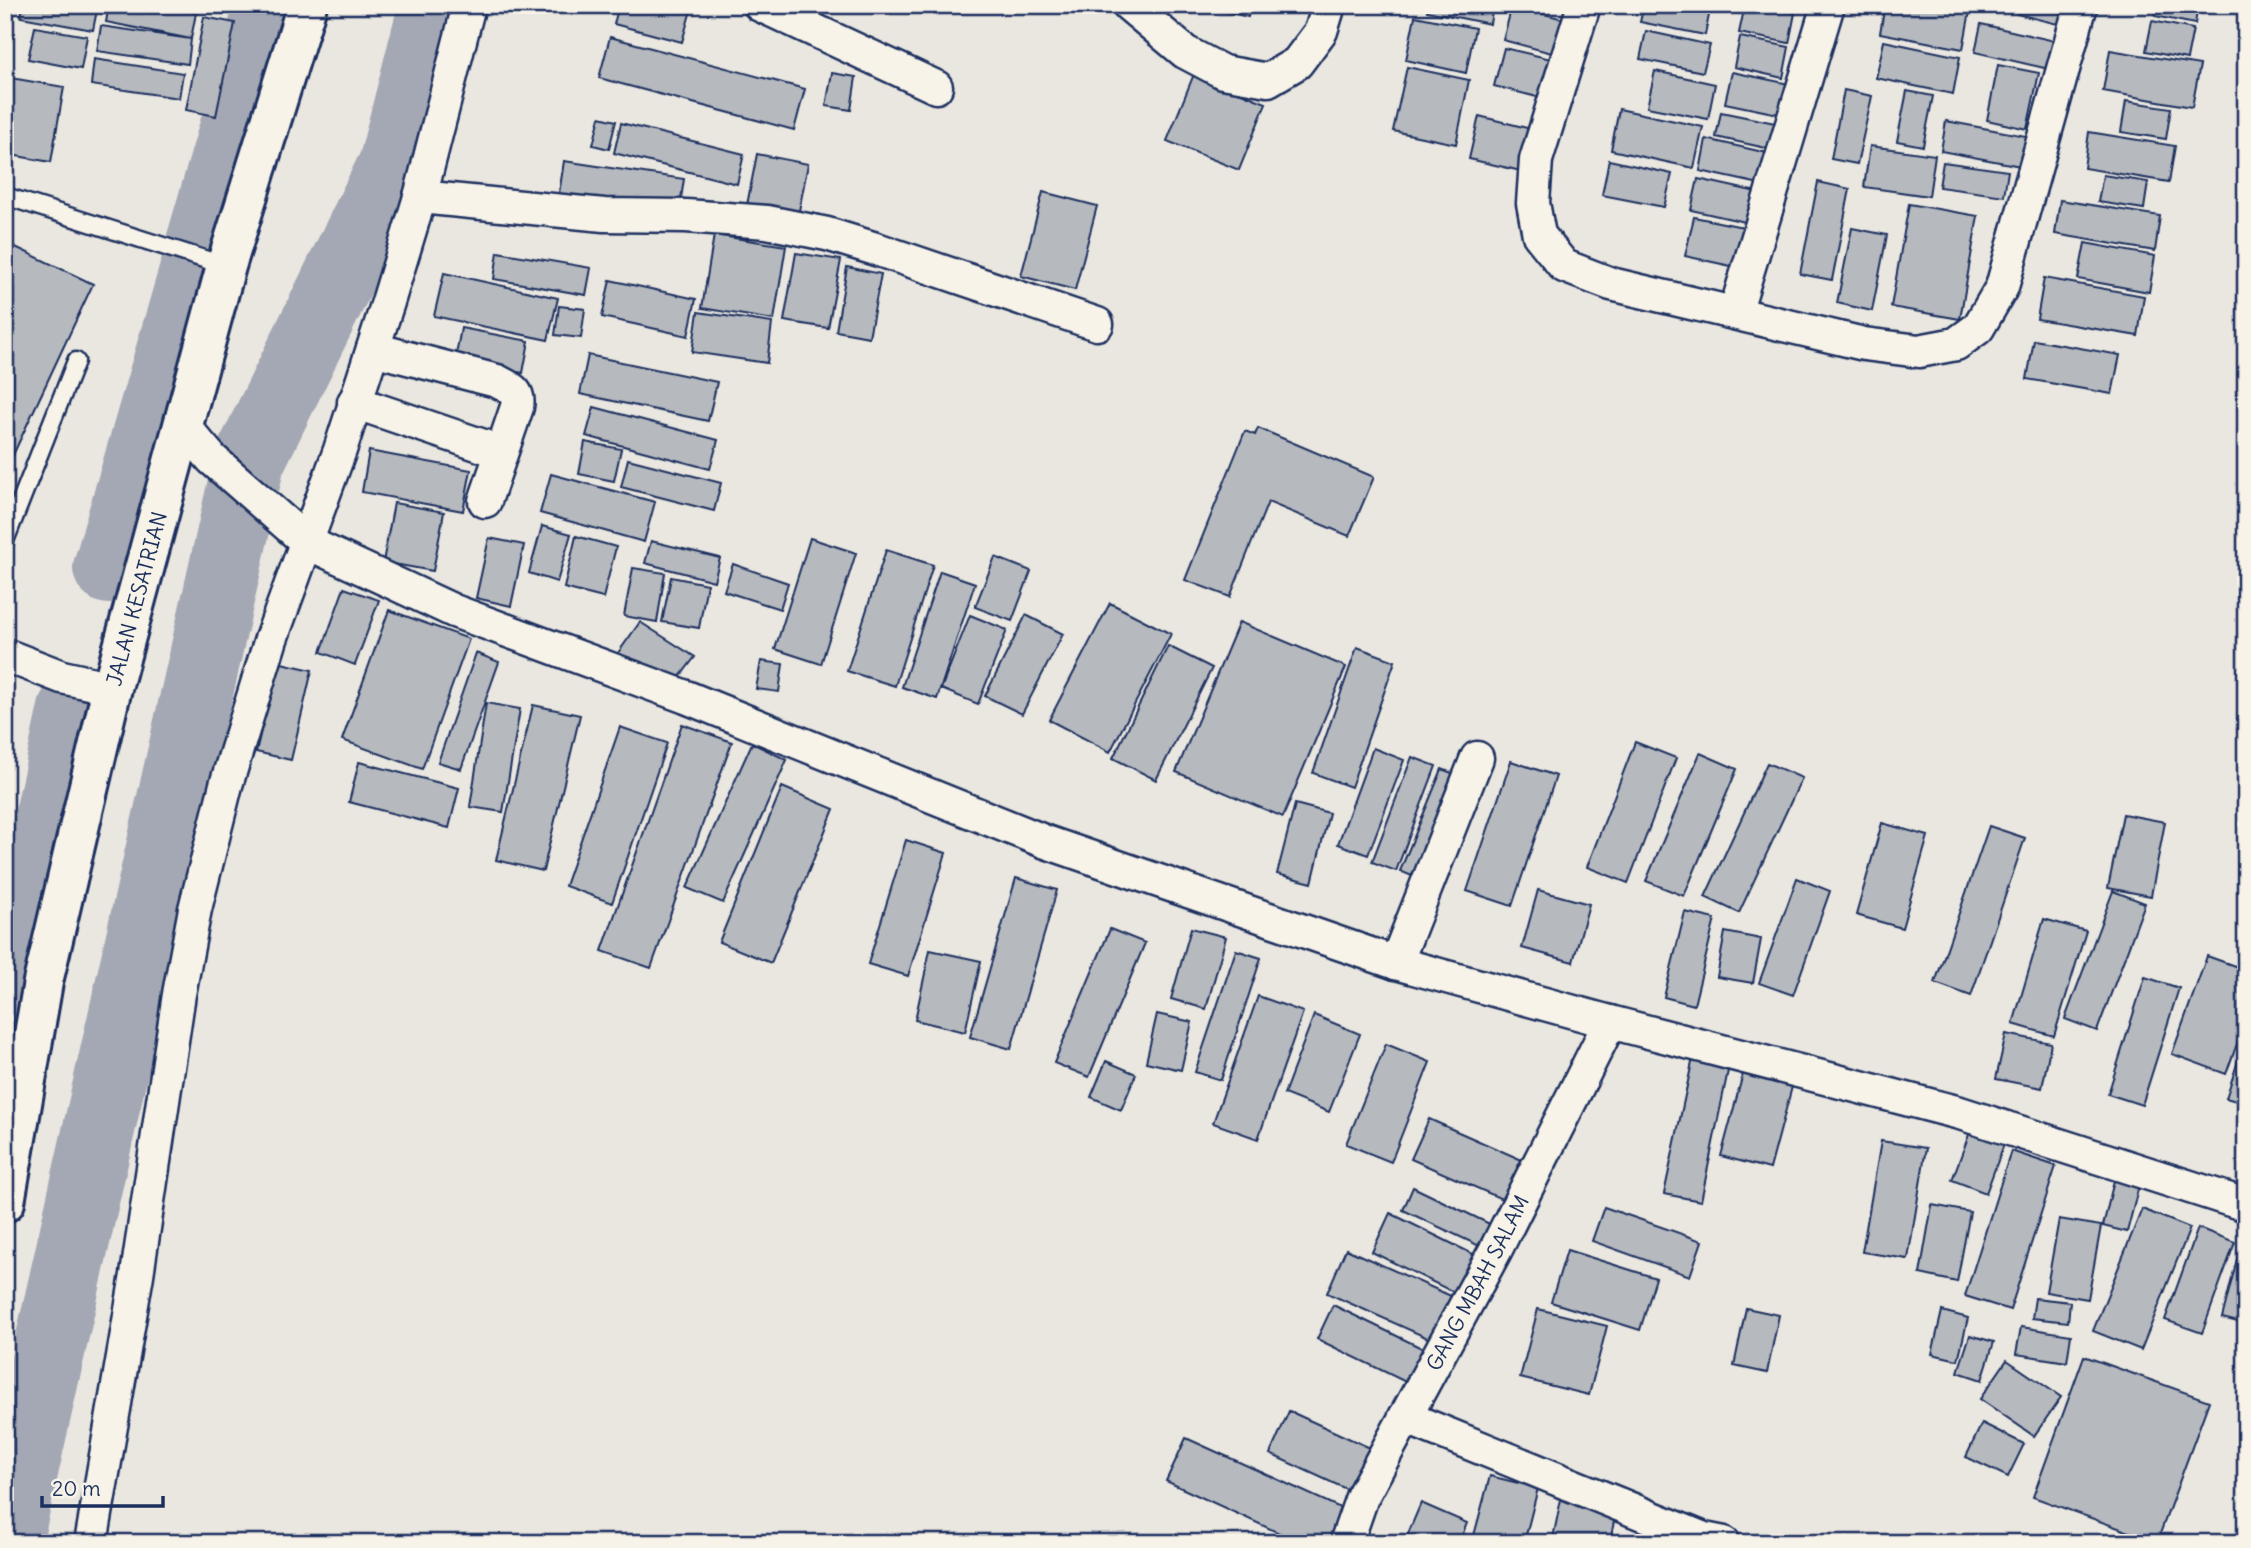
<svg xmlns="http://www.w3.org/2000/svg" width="2251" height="1548" viewBox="0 0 2251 1548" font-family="Delius,sans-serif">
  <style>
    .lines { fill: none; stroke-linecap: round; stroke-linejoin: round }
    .river { stroke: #a3a8b4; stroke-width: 72 }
    .building { fill: #b6babf; stroke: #1b2f5e; stroke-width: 2 }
    .service-casing { stroke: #1b2f5e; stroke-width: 21 }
    .minor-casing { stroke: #1b2f5e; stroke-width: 37 }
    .tertiary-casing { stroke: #1b2f5e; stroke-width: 44 }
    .service { stroke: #f7f3e8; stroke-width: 16 }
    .minor { stroke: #f7f3e8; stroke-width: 32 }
    .tertiary { stroke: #f7f3e8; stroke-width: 38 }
    .labels { text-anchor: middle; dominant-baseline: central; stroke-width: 7; stroke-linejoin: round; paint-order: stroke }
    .street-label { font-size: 21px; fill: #1b2f5e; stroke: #f7f3e8 }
  </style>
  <rect width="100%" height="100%" fill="#eae7e0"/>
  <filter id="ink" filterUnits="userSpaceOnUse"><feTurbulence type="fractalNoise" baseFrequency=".0143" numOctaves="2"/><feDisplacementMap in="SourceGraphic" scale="14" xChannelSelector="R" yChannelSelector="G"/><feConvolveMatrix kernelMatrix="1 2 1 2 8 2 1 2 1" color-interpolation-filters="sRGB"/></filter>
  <g filter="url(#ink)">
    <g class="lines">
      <path class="river" d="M 202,243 L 271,5
        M 109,568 L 195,272
        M 5,1027 L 74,709
        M 6,1543 L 249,461 L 394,165 L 435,5"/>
    </g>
    <path class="building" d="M 23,5 L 98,5 L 93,30 L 21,17 Z
      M 109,5 L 156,5 L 196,13 L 191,39 L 106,22 Z
      M 619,5 L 675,5 L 691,10 L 682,42 L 614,24 Z
      M 1197,5 L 1250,5 L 1248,17 Z
      M 1275,5 L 1320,5 L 1318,16 Z
      M 1429,5 L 1493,5 L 1490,24 L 1427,11 Z
      M 1644,5 L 1711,5 L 1705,35 L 1640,22 Z
      M 1745,5 L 1758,5 L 1795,13 L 1789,43 L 1739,33 Z
      M 1781,5 L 1817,5 L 1816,12 Z
      M 1885,5 L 1941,5 L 1970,11 L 1963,49 L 1880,33 Z
      M 2019,5 L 2071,5 L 2066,26 L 2017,14 Z
      M 2157,5 L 2198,5 L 2195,24 L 2155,16 Z
      M 1512,6 L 1572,21 L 1563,56 L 1503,40 Z
      M 1415,16 L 1475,28 L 1466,73 L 1406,60 Z
      M 204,17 L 235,23 L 216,116 L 186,110 Z
      M 2152,21 L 2193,29 L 2187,59 L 2146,51 Z
      M 1981,24 L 2059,42 L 2053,70 L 1975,52 Z
      M 101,26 L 191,39 L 188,64 L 97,51 Z
      M 35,27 L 87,36 L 81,69 L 28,59 Z
      M 1646,31 L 1710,45 L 1703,72 L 1640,59 Z
      M 610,37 L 805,89 L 794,130 L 599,78 Z
      M 1740,37 L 1789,47 L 1783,78 L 1734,67 Z
      M 1884,41 L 1960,57 L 1953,94 L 1876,78 Z
      M 1504,48 L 1555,60 L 1545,99 L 1494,86 Z
      M 2110,50 L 2200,65 L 2192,107 L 2103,91 Z
      M 94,59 L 183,73 L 179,98 L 91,85 Z
      M 1998,65 L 2039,73 L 2027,129 L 1987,120 Z
      M 1407,67 L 1469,80 L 1456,144 L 1393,131 Z
      M 1655,71 L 1715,84 L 1708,119 L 1647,107 Z
      M 1732,72 L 1789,84 L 1783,115 L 1725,103 Z
      M 832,73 L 856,77 L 851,110 L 826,106 Z
      M 1194,74 L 1266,103 L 1239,170 L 1167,141 Z
      M 5,77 L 64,87 L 51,162 L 5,154 Z
      M 1844,90 L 1872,96 L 1857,164 L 1831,159 Z
      M 1907,91 L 1933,96 L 1923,146 L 1897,141 Z
      M 2126,101 L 2171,108 L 2166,139 L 2121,132 Z
      M 1619,109 L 1703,127 L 1694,168 L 1611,150 Z
      M 1721,112 L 1780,124 L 1775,150 L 1716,137 Z
      M 1479,116 L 1531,129 L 1521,171 L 1469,159 Z
      M 600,117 L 616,121 L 609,149 L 593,145 Z
      M 1946,121 L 2031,137 L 2026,167 L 1941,151 Z
      M 621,123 L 744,154 L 737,184 L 614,153 Z
      M 2089,132 L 2175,146 L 2169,182 L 2084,168 Z
      M 1706,139 L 1776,155 L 1769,186 L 1700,171 Z
      M 1870,146 L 1935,155 L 1929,196 L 1864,187 Z
      M 757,154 L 808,164 L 798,216 L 747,205 Z
      M 1609,160 L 1672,174 L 1664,207 L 1602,195 Z
      M 564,161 L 684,179 L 679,212 L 559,194 Z
      M 1943,162 L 2008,171 L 2004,196 L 1939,187 Z
      M 2103,175 L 2148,182 L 2144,209 L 2098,202 Z
      M 1698,179 L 1766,194 L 1759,225 L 1691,210 Z
      M 1818,182 L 1850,189 L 1832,280 L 1800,274 Z
      M 1043,192 L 1097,206 L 1075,290 L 1021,276 Z
      M 2060,200 L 2160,216 L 2155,251 L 2055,234 Z
      M 1909,204 L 1978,216 L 1960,319 L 1891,307 Z
      M 1694,217 L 1748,228 L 1740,268 L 1685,256 Z
      M 1852,228 L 1887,235 L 1872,311 L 1837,303 Z
      M 714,235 L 786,246 L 774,320 L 702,308 Z
      M 5,242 L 93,284 L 5,472 Z
      M 2085,243 L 2155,256 L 2149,292 L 2078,279 Z
      M 498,252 L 591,268 L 586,295 L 494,279 Z
      M 796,253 L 841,260 L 828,328 L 784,321 Z
      M 847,267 L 881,274 L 869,337 L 836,331 Z
      M 444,273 L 558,298 L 548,340 L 434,316 Z
      M 2044,278 L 2144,296 L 2138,336 L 2037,319 Z
      M 610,280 L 696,299 L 688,336 L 602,317 Z
      M 559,306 L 585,309 L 581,338 L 555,335 Z
      M 698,312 L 772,323 L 767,363 L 692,352 Z
      M 461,328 L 529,341 L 523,373 L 455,361 Z
      M 2034,340 L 2120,355 L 2112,394 L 2027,379 Z
      M 588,355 L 717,382 L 708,421 L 580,394 Z
      M 594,407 L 718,440 L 710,469 L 586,436 Z
      M 1258,428 L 1374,477 L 1349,536 L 1268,502 L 1230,597 L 1185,580 L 1245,431 L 1255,435 Z
      M 585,442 L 621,449 L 614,481 L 579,474 Z
      M 369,451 L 471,470 L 463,511 L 362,492 Z
      M 628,459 L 721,483 L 714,511 L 621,487 Z
      M 551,474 L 655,502 L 644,542 L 540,513 Z
      M 394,503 L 444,512 L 433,571 L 383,562 Z
      M 542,526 L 571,534 L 557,582 L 529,573 Z
      M 576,536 L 616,547 L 603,598 L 564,588 Z
      M 489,538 L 524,545 L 511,606 L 476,598 Z
      M 810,538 L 856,553 L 821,664 L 775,649 Z
      M 651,541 L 720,558 L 714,581 L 645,563 Z
      M 886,550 L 933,565 L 895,686 L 847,671 Z
      M 995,557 L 1031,571 L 1012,621 L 975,607 Z
      M 733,564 L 788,583 L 780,609 L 724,591 Z
      M 633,568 L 665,573 L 657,622 L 624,616 Z
      M 940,571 L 975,583 L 937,699 L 902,687 Z
      M 671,577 L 707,584 L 699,628 L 662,622 Z
      M 344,588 L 379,600 L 355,665 L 321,652 Z
      M 1110,603 L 1171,634 L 1110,752 L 1049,720 Z
      M 389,610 L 469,639 L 422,769 L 342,740 Z
      M 970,615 L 1007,630 L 978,704 L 941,689 Z
      M 1026,615 L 1063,634 L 1022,714 L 985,696 Z
      M 640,622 L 695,657 L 672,687 L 618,653 Z
      M 1239,622 L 1346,667 L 1283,817 L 1176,772 Z
      M 1168,646 L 1212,668 L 1156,780 L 1113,758 Z
      M 1357,647 L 1395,661 L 1351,787 L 1313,773 Z
      M 476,653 L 499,662 L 461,769 L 438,762 Z
      M 761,661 L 783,664 L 779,692 L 756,689 Z
      M 277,662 L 312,670 L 291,760 L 256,752 Z
      M 486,703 L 520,709 L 503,812 L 470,807 Z
      M 533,705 L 580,715 L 543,871 L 496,860 Z
      M 682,724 L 732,742 L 651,968 L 602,951 Z
      M 620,727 L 667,743 L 612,903 L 565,886 Z
      M 1635,742 L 1676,758 L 1628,883 L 1587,867 Z
      M 752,743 L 787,760 L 723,903 L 687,888 Z
      M 1373,748 L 1404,760 L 1368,855 L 1338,844 Z
      M 1700,753 L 1737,769 L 1684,896 L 1646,881 Z
      M 1412,757 L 1436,766 L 1396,871 L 1372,862 Z
      M 1511,761 L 1556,776 L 1512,906 L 1467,891 Z
      M 359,762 L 459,788 L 449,828 L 349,802 Z
      M 1767,763 L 1802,778 L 1739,913 L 1705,897 Z
      M 1442,769 L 1469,780 L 1426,882 L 1400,871 Z
      M 782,787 L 834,809 L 771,963 L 719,942 Z
      M 1295,804 L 1329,813 L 1312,883 L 1277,874 Z
      M 2123,814 L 2165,822 L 2151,896 L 2108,888 Z
      M 1882,823 L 1928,836 L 1902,928 L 1856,915 Z
      M 1989,826 L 2025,838 L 1971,996 L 1935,983 Z
      M 906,840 L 946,853 L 908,976 L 868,964 Z
      M 1016,878 L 1057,890 L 1011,1049 L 970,1037 Z
      M 1797,878 L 1830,891 L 1793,995 L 1759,983 Z
      M 1538,890 L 1589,904 L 1573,962 L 1522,948 Z
      M 2113,891 L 2145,903 L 2097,1031 L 2065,1019 Z
      M 1685,912 L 1715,919 L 1694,1005 L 1664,997 Z
      M 2044,919 L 2086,931 L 2054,1036 L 2013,1024 Z
      M 1191,928 L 1226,937 L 1206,1009 L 1171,999 Z
      M 1110,929 L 1145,943 L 1089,1077 L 1054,1063 Z
      M 1725,932 L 1761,939 L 1753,983 L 1717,977 Z
      M 930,950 L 981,961 L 965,1032 L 915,1020 Z
      M 1236,950 L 1261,958 L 1221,1080 L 1195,1072 Z
      M 2207,956 L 2246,970 L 2246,1019 L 2226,1074 L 2172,1054 Z
      M 2145,977 L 2179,988 L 2142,1105 L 2108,1094 Z
      M 1258,996 L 1303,1012 L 1258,1139 L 1213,1123 Z
      M 1157,1014 L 1192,1022 L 1181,1070 L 1146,1062 Z
      M 1314,1015 L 1360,1034 L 1329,1112 L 1284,1094 Z
      M 2006,1034 L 2051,1043 L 2042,1088 L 1996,1079 Z
      M 2246,1036 L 2246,1104 L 2226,1098 Z
      M 1386,1044 L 1430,1062 L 1391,1162 L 1346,1144 Z
      M 1694,1053 L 1730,1061 L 1701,1201 L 1664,1194 Z
      M 1106,1061 L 1136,1074 L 1121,1110 L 1091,1097 Z
      M 1744,1070 L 1793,1083 L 1770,1169 L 1721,1156 Z
      M 1429,1119 L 1522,1160 L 1504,1200 L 1411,1159 Z
      M 1973,1124 L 2007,1136 L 1986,1193 L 1952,1180 Z
      M 1881,1141 L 1926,1148 L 1908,1259 L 1862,1252 Z
      M 2011,1151 L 2056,1166 L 2010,1310 L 1965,1296 Z
      M 2117,1168 L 2142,1174 L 2127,1232 L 2103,1226 Z
      M 1413,1187 L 1500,1229 L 1490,1251 L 1403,1210 Z
      M 1932,1205 L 1970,1212 L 1957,1282 L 1920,1274 Z
      M 1604,1207 L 1702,1241 L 1690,1276 L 1592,1241 Z
      M 2142,1209 L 2190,1228 L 2141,1350 L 2093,1331 Z
      M 1390,1213 L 1475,1255 L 1457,1294 L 1372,1252 Z
      M 2059,1219 L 2101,1226 L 2088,1299 L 2046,1292 Z
      M 2198,1228 L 2235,1242 L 2202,1333 L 2165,1320 Z
      M 2240,1247 L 2246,1249 L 2246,1324 L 2222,1318 Z
      M 1346,1249 L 1451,1296 L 1432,1340 L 1327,1293 Z
      M 1567,1250 L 1656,1278 L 1640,1330 L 1551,1302 Z
      M 2035,1298 L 2070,1302 L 2068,1322 L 2032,1318 Z
      M 1333,1305 L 1432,1353 L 1416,1387 L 1317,1339 Z
      M 1746,1308 L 1779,1315 L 1767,1373 L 1734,1366 Z
      M 1538,1309 L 1607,1326 L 1589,1395 L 1520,1378 Z
      M 1942,1311 L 1968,1318 L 1958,1360 L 1932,1354 Z
      M 2021,1327 L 2071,1335 L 2067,1362 L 2016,1354 Z
      M 1970,1335 L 1994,1342 L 1982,1380 L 1958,1372 Z
      M 2084,1356 L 2209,1401 L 2157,1542 L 2033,1497 Z
      M 2007,1360 L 2061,1397 L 2034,1436 L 1980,1399 Z
      M 1289,1411 L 1379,1452 L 1359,1495 L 1270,1454 Z
      M 1982,1423 L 2024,1444 L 2008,1477 L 1966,1457 Z
      M 1186,1438 L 1347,1511 L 1332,1543 L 1301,1543 L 1166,1481 Z
      M 1490,1476 L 1538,1488 L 1524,1543 L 1472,1543 Z
      M 1561,1499 L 1616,1510 L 1610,1543 L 1552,1543 Z
      M 1421,1503 L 1467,1523 L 1459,1543 L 1404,1543 Z"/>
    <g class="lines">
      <g class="service-casing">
        <path id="service" d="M 5,196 L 226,266
          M 5,541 L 76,361"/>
      </g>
      <g class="minor-casing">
        <g id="minor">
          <path d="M 760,5 L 936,87"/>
          <path d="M 1129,5 L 1185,52 L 1223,72 L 1268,80 L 1297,63 L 1321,31 L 1329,5"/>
          <path d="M 1584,5 L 1536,160 L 1533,203 L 1539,235 L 1564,266 L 1611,284 L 1864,344 L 1919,351 L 1956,344 L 1978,328 L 2002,287 L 2081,5"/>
          <path d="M 420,197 L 604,215 L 686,216 L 767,222 L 827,234 L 879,250 L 1097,324"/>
          <path d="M 1735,313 L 1828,5"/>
          <path d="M 373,349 L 497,381 C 511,388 520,391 517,407 L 485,501"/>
          <path d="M 354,402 L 501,452"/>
          <path d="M 182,424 L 212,459 L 308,543 L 454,611 L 686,697 L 1046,842 L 1396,963 L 1610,1022 L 1960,1113 L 2246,1205"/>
          <path d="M 5,655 L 62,677 L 112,688"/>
          <path d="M 1396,963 L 1477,758"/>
          <path d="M 1405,1417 L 1704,1539 L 1724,1543"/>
          <path d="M 91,1543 L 137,1275 L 179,994 L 195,909 L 226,785 L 271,639 L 340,450 L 388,302 L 420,197 L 469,5"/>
          <path id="s1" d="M 1346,1543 L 1362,1497 L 1495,1251 L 1610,1022"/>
        </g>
      </g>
      <g class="tertiary-casing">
        <g id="tertiary">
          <path id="s2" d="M 5,1202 L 43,982 L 112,688 L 226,266 L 307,5"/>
        </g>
      </g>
      <use href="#service" class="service"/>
      <use href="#minor" class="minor"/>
      <use href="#tertiary" class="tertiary"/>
    </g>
  </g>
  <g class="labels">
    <g class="street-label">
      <text stroke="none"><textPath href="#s2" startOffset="618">JALAN KESATRIAN</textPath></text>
      <text stroke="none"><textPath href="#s1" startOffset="292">GANG MBAH SALAM</textPath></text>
    </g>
  </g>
  <rect width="2251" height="1548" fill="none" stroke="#f7f3e8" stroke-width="28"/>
  <rect x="14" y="14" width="2223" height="1520" fill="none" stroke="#1b2f5e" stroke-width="2.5" filter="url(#ink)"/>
  <path d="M42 1496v10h121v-10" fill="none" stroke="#1b2f5e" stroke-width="3.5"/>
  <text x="52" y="1496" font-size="21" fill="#1b2f5e" stroke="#f7f3e8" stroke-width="5" paint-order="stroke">20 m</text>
</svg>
